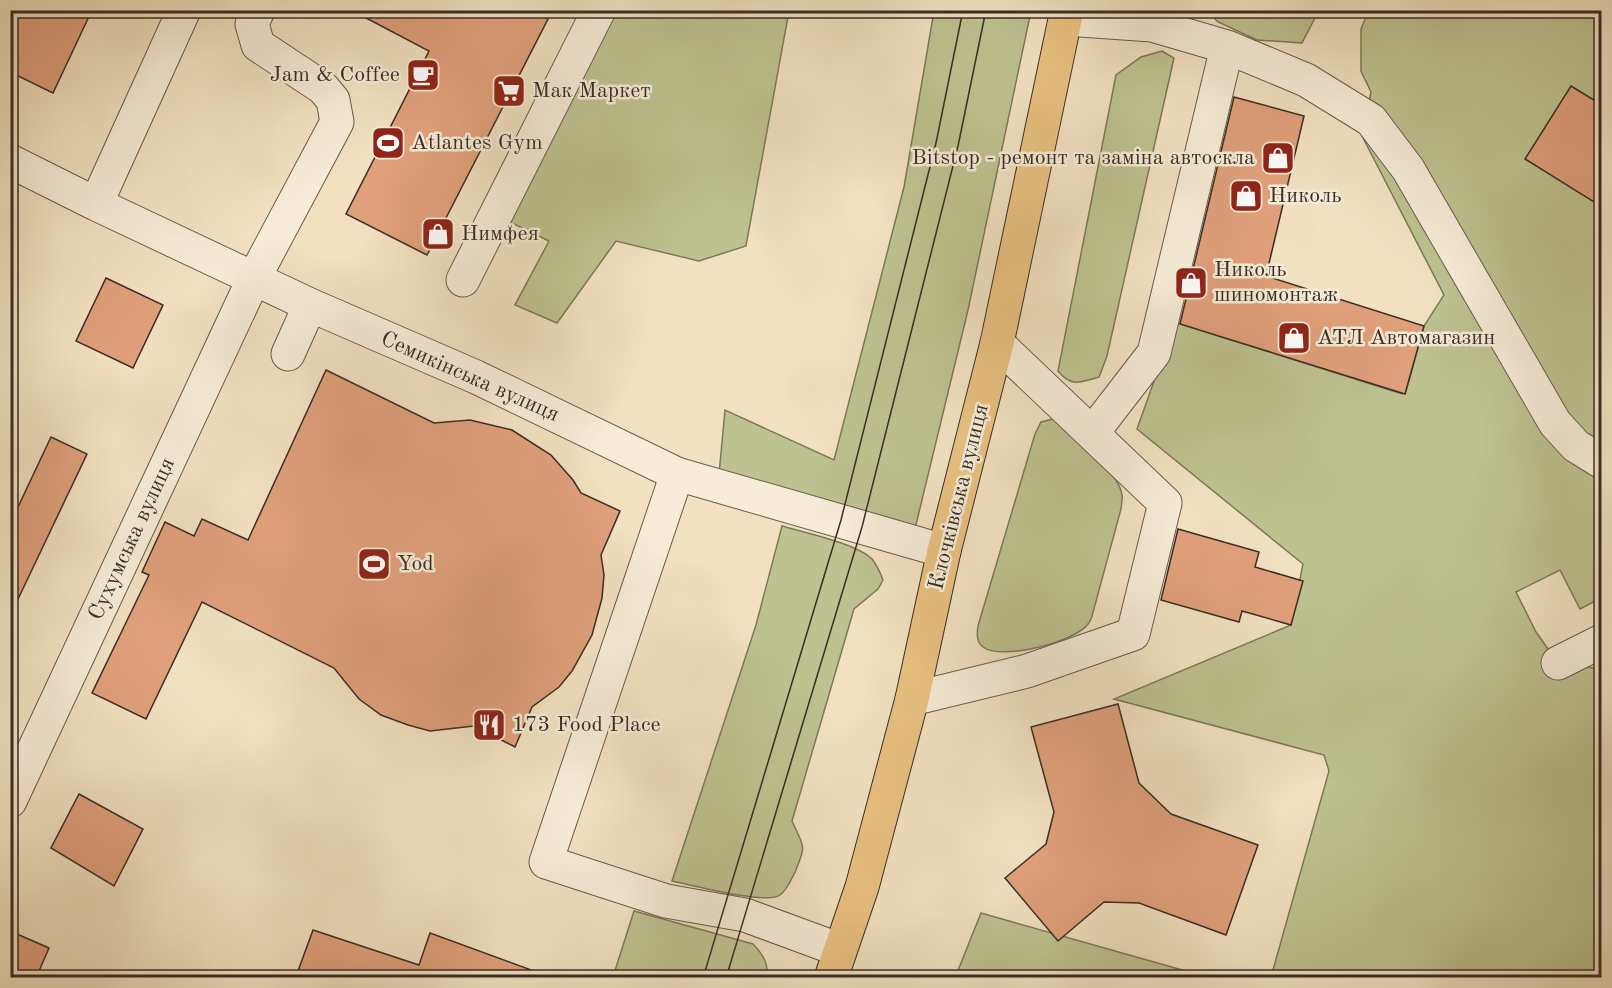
<svg xmlns="http://www.w3.org/2000/svg" width="1612" height="988" viewBox="0 0 1612 988" font-family="'Old Standard TT',serif">
  <style>
    .green { fill: #bdc290; stroke: #7c785b; stroke-width: 1.5 }
    .building { fill: #e0a07b; stroke: #3a2d26; stroke-width: 1.5 }
    .lines { fill: none; stroke-linecap: round; stroke-linejoin: round }
    .minor-casing { stroke: #685a4d; stroke-width: 35 }
    .major-casing { stroke: #3a2d26; stroke-width: 35 }
    .minor { stroke: #f6ecd7; stroke-width: 33 }
    .major { stroke: #e8c080; stroke-width: 33 }
    .tram { stroke: #3a2d26; stroke-width: 1.5 }
    .labels { text-anchor: middle; dominant-baseline: central; stroke-width: 5; stroke-linejoin: round; paint-order: stroke }
    .poi-label { font-size: 22px; fill: #3a2d26; stroke: #f6ecd7; text-anchor: start }
    .street-label { font-size: 22px; fill: #3a2d26; stroke: #f6ecd7 }
  </style>
  <rect width="100%" height="100%" fill="#f1e1c1"/>
  <filter id="stains"><feTurbulence type="fractalNoise" baseFrequency=".00333" numOctaves="4"/><feColorMatrix values="0 0 0 0 .2 0 0 0 0 .09 0 0 0 0 .02 0 0 0 .5 -.17"/></filter>
  <radialGradient id="worn" r=".72"><stop offset=".6" stop-color="#630" stop-opacity="0"/><stop offset="1" stop-color="#630" stop-opacity=".3"/></radialGradient>
  <path class="green" d="M 608,11 L 789,11 L 746,246 L 699,261 L 616,241 L 557,323 L 515,305 L 549,241 L 510,222 Z
    M 934,11 L 1031,11 L 968,310 L 912,541 L 718,485 L 725,410 L 834,460 L 904,187 Z
    M 1308,11 L 1317,14 L 1302,43 L 1257,40 L 1218,22 L 1207,11 Z
    M 1365,11 L 1601,11 L 1601,598 L 1580,609 L 1560,570 L 1516,592 L 1536,632 L 1558,663 L 1601,669 L 1601,977 L 1271,977 L 1329,771 L 1324,755 L 1114,699 L 1291,625 L 1303,564 L 1137,429 L 1175,322 L 1402,394 L 1406,391 L 1424,326 L 1444,295 L 1362,136 L 1371,92 L 1361,71 L 1361,29 L 1366,17 Z
    M 1162,51 L 1174,58 L 1107,356 L 1099,377 C 1080,382 1072,388 1058,371 L 1116,75 L 1141,57 Z
    M 1053,419 C 1073,433 1118,470 1122,495 C 1123,499 1121,505 1121,509 L 1092,616 C 1091,619 1090,622 1088,624 C 1075,642 1001,661 983,647 C 976,642 977,633 978,626 L 1035,434 L 1041,422 Z
    M 782,526 C 803,532 858,544 872,559 C 877,565 880,572 883,580 L 878,589 L 854,609 L 792,821 C 804,848 807,844 795,872 C 791,880 787,890 780,895 C 766,905 691,885 672,881 L 756,625 Z
    M 634,911 L 753,944 C 762,953 770,964 766,977 L 613,977 Z
    M 981,913 L 1207,977 L 955,978 Z"/>
  <path class="building" d="M 10,10 L 92,10 L 53,93 L 10,72 Z
    M 351,10 L 531,10 L 548,19 L 427,255 L 346,214 L 429,51 Z
    M 1571,86 L 1602,105 L 1602,207 L 1525,159 Z
    M 1234,97 L 1304,116 L 1266,276 L 1424,326 L 1405,394 L 1180,324 Z
    M 106,278 L 163,305 L 133,368 L 76,341 Z
    M 326,370 L 434,423 L 470,420 L 512,430 L 551,455 L 573,480 L 581,493 L 620,511 L 601,555 L 604,575 L 602,598 L 592,635 L 572,671 L 559,687 L 532,707 L 515,747 L 474,726 L 430,731 L 408,725 L 381,715 L 359,699 L 334,668 L 202,602 L 146,719 L 92,693 L 149,575 L 142,572 L 165,522 L 194,536 L 202,519 L 248,540 Z
    M 51,437 L 87,454 L 10,616 L 10,524 Z
    M 1178,529 L 1259,552 L 1255,567 L 1303,581 L 1291,625 L 1242,611 L 1239,622 L 1161,600 Z
    M 1118,704 L 1139,783 L 1171,814 L 1258,845 L 1226,935 L 1139,903 L 1104,902 L 1058,941 L 1005,878 L 1046,844 L 1054,812 L 1031,727 Z
    M 79,794 L 143,829 L 114,886 L 51,848 Z
    M 313,930 L 419,965 L 430,933 L 542,974 L 542,978 L 319,978 L 298,971 Z
    M 10,931 L 49,948 L 36,978 L 10,978 Z"/>
  <g class="lines">
    <g class="minor-casing">
      <path id="minor" d="M 1066,19 L 1152,25 L 1227,47 L 1306,80 L 1371,120 L 1408,169 L 1555,423 L 1576,446 L 1602,462
        M 10,161 L 96,204 L 310,305 L 476,377 L 677,474 L 944,551
        M 96,204 L 184,10
        M 463,280 L 599,10
        M 288,354 L 310,305
        M 1093,432 L 1154,353 L 1227,47
        M 677,474 L 546,862 L 666,901 L 745,915 L 840,950
        M 1558,663 L 1602,641
        M 912,699 L 1027,671 L 1133,634 L 1165,503 L 997,343
        M 10,801 L 254,278 L 337,122 L 333,100 L 323,88 L 258,45 L 252,24 L 258,10"/>
    </g>
    <g class="major-casing">
      <path id="major" d="M 831,978 L 862,887 L 912,699 L 944,551 L 997,343 L 1067,10"/>
    </g>
    <use href="#minor" class="minor"/>
    <use href="#major" class="major"/>
    <path class="tram" d="M 703,978 L 841,520 L 936,143 L 963,10
      M 726,978 L 862,527 L 958,146 L 986,10"/>
  </g>
  <defs>
    <g id="cafe-square" transform="scale(1.725)"><rect x="-9" y="-9" width="18" height="18" rx="4" fill="#8f2418" stroke="#f6ecd7"/><path d="M-5.5-4.5H6V0H3Q3 3.5 0 3.5H-2.5Q-5.5 3.5-5.5 0ZM3-3.2v2h1.7v-2ZM-6 4.5H4V6H-6Z" fill="#fff"/></g>
    <g id="supermarket-square" transform="scale(1.725)"><rect x="-9" y="-9" width="18" height="18" rx="4" fill="#8f2418" stroke="#f6ecd7"/><path d="M-6-5.5h2.5l.6 2H6L4.5 2H-2.5L-4.4-4H-6ZM-1.5 3.2a1.3 1.3 0 1 0 .1 0ZM3 3.2a1.3 1.3 0 1 0 .1 0Z" fill="#fff"/></g>
    <g id="stadium-square" transform="scale(1.725)"><rect x="-9" y="-9" width="18" height="18" rx="4" fill="#8f2418" stroke="#f6ecd7"/><path d="M0-5a6.5 5 0 1 0 0 10a6.5 5 0 1 0 0-10ZM-3.5-1.8h7v3.6h-7Z" fill="#fff"/></g>
    <g id="shop-square" transform="scale(1.725)"><rect x="-9" y="-9" width="18" height="18" rx="4" fill="#8f2418" stroke="#f6ecd7"/><path d="M-5-2.5h2.3a2.7 3.5 0 0 1 5.4 0H5L5.5 6h-11ZM-1.5-2.5h3a1.5 2.3 0 0 0-3 0Z" fill="#fff"/></g>
    <g id="restaurant-square" transform="scale(1.725)"><rect x="-9" y="-9" width="18" height="18" rx="4" fill="#8f2418" stroke="#f6ecd7"/><path d="M-5-6h1v4h1v-4h1v4h1v-4h1v5L-1.5 .5V6h-2V.5L-5-1ZM5-6V6H3V1.5H1.5Q1.5-4 5-6Z" fill="#fff"/></g>
  </defs>
  <g fill-rule="evenodd">
    <use href="#cafe-square" x="423" y="75"/>
    <use href="#supermarket-square" x="509" y="91"/>
    <use href="#stadium-square" x="388" y="143"/>
    <use href="#shop-square" x="1278" y="158"/>
    <use href="#shop-square" x="1246" y="196"/>
    <use href="#shop-square" x="438" y="234"/>
    <use href="#shop-square" x="1191" y="283"/>
    <use href="#shop-square" x="1294" y="338"/>
    <use href="#stadium-square" x="374" y="564"/>
    <use href="#restaurant-square" x="489" y="725"/>
  </g>
  <g class="labels">
    <g class="poi-label">
      <text x="400" y="75" text-anchor="end">Jam &amp; Coffee</text>
      <text x="532" y="91">Мак Маркет</text>
      <text x="411" y="143">Atlantes Gym</text>
      <text x="1255" y="158" text-anchor="end">Bitstop - ремонт та заміна автоскла</text>
      <text x="1269" y="196">Николь</text>
      <text x="461" y="234">Нимфея</text>
      <text x="1214" y="270">Николь<tspan x="1214" dy="25">шиномонтаж</tspan></text>
      <text x="1317" y="338">АТЛ Автомагазин</text>
      <text x="397" y="564">Yod</text>
      <text x="512" y="725">173 Food Place</text>
    </g>
    <g class="street-label">
      <text transform="translate(470 377) rotate(24)">Семикінська вулиця</text>
      <text transform="translate(959 497) rotate(-76)">Клочківська вулиця</text>
      <text transform="translate(132 539) rotate(-65)">Сухумська вулиця</text>
    </g>
  </g>
  <rect width="1612" height="988" fill="none" stroke="#f1e1c1" stroke-width="36"/>
  <rect x="12" y="12" width="1588" height="964" fill="none" stroke="#3a2d26" stroke-width="3"/>
  <rect x="18" y="18" width="1576" height="952" fill="none" stroke="#3a2d26" stroke-width="1.5"/>
  <rect width="100%" height="100%" filter="url(#stains)"/>
  <rect width="100%" height="100%" fill="url(#worn)"/>
</svg>
